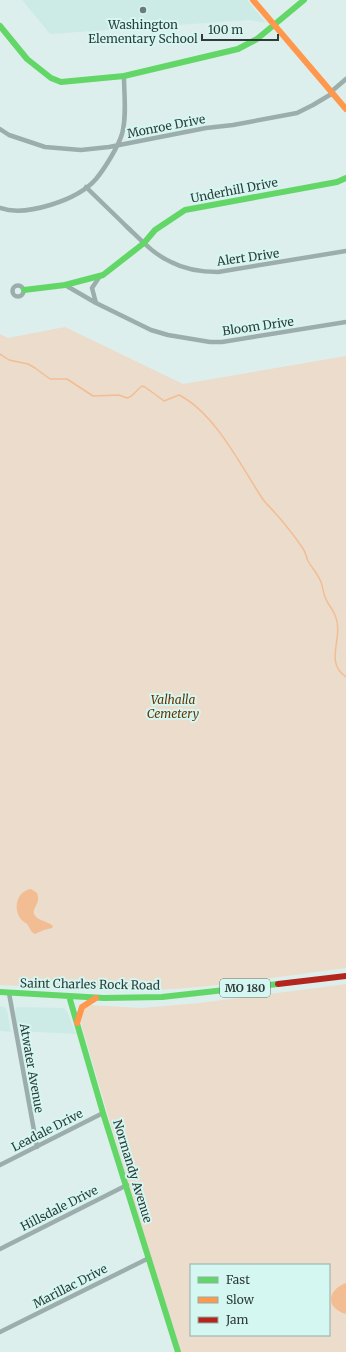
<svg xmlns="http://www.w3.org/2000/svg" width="346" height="1352" viewBox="0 0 346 1352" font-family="Merriweather,serif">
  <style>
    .built { fill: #ccebe6 }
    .green { fill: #ebdccc; fill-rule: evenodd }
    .water { fill: #f3bd93 }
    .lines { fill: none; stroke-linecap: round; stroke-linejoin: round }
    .stream { stroke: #f3bd93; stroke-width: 1.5 }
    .street { stroke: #9caeab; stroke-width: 4.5 }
    .fast { stroke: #63d668; stroke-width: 6 }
    .slow { stroke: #ff974d; stroke-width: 6 }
    .jam { stroke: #b3261e; stroke-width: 6 }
    .poi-dot { fill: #6c7b78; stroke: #d5f7f1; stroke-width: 1.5 }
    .labels { text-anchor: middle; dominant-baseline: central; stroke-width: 4; stroke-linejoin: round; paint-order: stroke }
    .shield { fill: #d5f7f1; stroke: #617571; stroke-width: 1 }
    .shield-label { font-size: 11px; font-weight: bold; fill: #2f3d3a }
    .poi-label { font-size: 12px; fill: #2f3d3a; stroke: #d5f7f1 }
    .street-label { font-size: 12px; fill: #2f3d3a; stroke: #d5f7f1 }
    .park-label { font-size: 12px; font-style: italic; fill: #673203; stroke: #d5f7f1 }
  </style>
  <rect width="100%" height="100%" fill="#ddefec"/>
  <path class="built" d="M 22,0 L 247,0 L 266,23 L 249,20 L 50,34 Z
    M 0,1006 L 5,1007 L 7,1010 L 11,1032 L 0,1031 Z
    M 16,1007 L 64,1008 L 68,1013 L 76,1034 L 18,1031 L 15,1013 Z"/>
  <path class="green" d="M 65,327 L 183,384 L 346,356 L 346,968 C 283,976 219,987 155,990 C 104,992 52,987 0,985 L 0,334 L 8,338 Z
    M 346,984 L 346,1352 L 181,1352 L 144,1238 L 80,1020 L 81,1011 L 89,1005 L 141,1008 L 199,1003 ZM 191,1265 L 329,1265 L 329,1335 L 191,1335 Z"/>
  <path class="water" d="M 31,889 L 37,893 C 41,904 32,907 34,914 C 37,921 48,921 53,926 L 52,928 L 44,930 L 35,934 C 30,932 31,929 27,924 C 25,922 22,921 20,918 C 13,908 17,891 31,889 Z
    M 346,1283 L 346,1314 C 325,1308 327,1290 346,1283 Z"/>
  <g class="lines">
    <path class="stream" d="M 0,354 L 9,360 L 28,364 L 35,368 L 50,379 L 67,379 L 93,396 L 119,395 L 127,398 C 134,396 136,390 142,386 L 145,387 L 164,401 L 179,395 C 215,413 241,466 262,498 C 266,504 272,509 276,514 C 285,524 295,537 302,547 C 306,552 306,557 308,561 C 312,568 318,574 321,582 C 323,587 323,594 326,599 C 328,605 333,609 335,615 C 345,637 323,661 346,677"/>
    <path class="street" d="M 332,91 L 346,79
      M 0,129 L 9,135 L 45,147 L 81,150 L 109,147 L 206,128 L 233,125 L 297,113 L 313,105 L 333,93
      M 86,187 C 99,200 113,213 126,226 C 140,239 153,254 171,262 C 186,270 202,272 218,272 L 346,251
      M 0,208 C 26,217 78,200 96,179 C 105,168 118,147 122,134 C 127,116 124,95 124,76
      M 65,285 L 96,303 L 151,330 L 168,335 L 210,342 L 222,342 L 346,322
      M12.5 291a5.5 5.5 0 1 1 11 0a5.5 5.5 0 1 1-11 0Z
      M 96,303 L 92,288 L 100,276
      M 9,993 L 37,1147
      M 0,1165 L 103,1113
      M 0,1249 L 127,1185
      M 0,1332 L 149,1258"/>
    <path class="fast" d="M 0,26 L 27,59 L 51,78 L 61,82 L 124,76 L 238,49 L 257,39 L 304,0
      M 24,290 L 65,285 L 103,275 L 144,243 L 155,230 L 185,210 L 337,182 L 346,178
      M 0,992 L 104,998 L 162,997 L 278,984
      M 69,996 L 103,1113 L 178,1352"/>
    <path class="slow" d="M 253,0 L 346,109
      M 77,1023 L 82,1007 L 96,998"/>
    <path class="jam" d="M 278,984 L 346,976"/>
  </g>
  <circle class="poi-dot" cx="143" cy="10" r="4"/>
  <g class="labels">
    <rect class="shield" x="220" y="979" width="50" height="18" rx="3"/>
    <g class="shield-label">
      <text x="245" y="988">MO 180</text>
    </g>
    <g class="poi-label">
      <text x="143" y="24">Washington<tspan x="143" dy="14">Elementary School</tspan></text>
    </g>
    <g class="street-label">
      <text transform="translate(166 126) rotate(-11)">Monroe Drive</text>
      <text transform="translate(234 190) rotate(-11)">Underhill Drive</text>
      <text transform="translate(248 257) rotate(-8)">Alert Drive</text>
      <text transform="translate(258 326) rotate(-8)">Bloom Drive</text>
      <text transform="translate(90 984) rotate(1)">Saint Charles Rock Road</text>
      <text transform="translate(32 1068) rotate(80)">Atwater Avenue</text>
      <text transform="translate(47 1130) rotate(-27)">Leadale Drive</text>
      <text transform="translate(133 1171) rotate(73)">Normandy Avenue</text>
      <text transform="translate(59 1208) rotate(-27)">Hillsdale Drive</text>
      <text transform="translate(70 1286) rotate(-27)">Marillac Drive</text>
    </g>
    <g class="park-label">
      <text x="173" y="699">Valhalla<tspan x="173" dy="14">Cemetery</tspan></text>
    </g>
  </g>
  <rect x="190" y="1264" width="140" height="72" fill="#d5f7f1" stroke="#93ada8"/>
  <rect x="198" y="1277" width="20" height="6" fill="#63d668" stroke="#93ada8"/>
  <text x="226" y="1284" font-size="12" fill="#2f3d3a">Fast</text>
  <rect x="198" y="1297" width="20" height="6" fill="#ff974d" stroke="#93ada8"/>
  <text x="226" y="1304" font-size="12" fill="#2f3d3a">Slow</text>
  <rect x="198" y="1317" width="20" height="6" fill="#b3261e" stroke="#93ada8"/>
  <text x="226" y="1324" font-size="12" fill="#2f3d3a">Jam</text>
  <path d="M202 34v6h76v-6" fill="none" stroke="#2f3d3a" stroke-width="2"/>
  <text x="208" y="34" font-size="12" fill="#2f3d3a" stroke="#d5f7f1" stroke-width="3" paint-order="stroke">100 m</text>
</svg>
